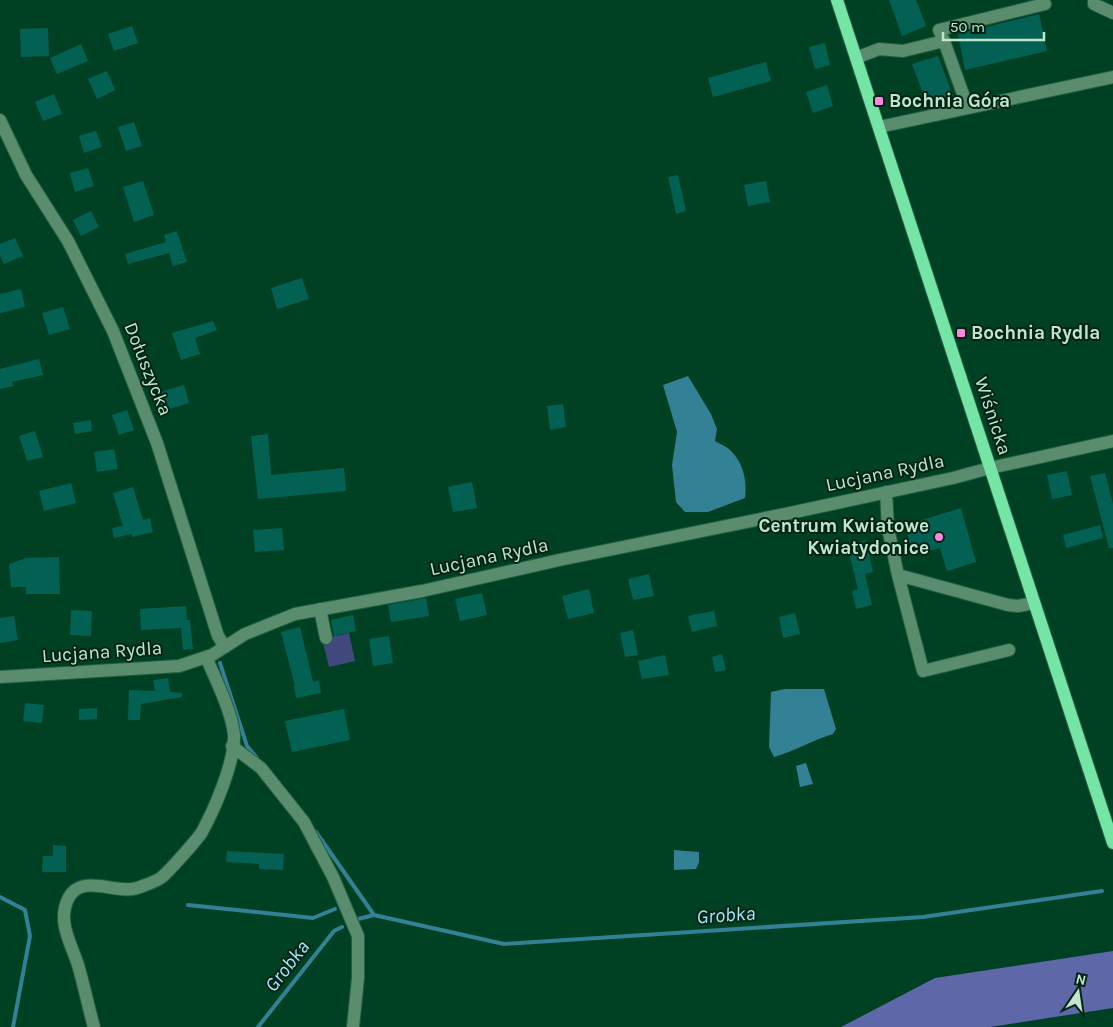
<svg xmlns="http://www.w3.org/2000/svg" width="1113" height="1027" viewBox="0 0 1113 1027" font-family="Karla,sans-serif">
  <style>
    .green { fill: #41487e }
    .forest { fill: #5e67a7 }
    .water { fill: #328194 }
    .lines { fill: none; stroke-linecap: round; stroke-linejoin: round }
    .stream { stroke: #328194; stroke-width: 4 }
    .building { fill: #026152 }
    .minor-casing { stroke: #235f43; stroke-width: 14 }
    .major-casing { stroke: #235f43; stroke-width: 14 }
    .minor { stroke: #5a8d6e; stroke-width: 12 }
    .major { stroke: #75e5a5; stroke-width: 12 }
    .poi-dot { fill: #fd86e1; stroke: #032413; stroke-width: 2 }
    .labels { text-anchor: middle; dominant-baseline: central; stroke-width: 4; stroke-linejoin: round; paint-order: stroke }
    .poi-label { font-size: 19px; font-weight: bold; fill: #c1e6ce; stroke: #032413; text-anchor: start }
    .street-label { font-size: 19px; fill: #c1e6ce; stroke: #032413 }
    .water-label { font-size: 20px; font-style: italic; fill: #9ee9fd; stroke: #032413 }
  </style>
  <rect width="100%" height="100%" fill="#004124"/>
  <path class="green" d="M 349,633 L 355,661 L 329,667 L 322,639 Z"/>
  <path class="forest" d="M 1113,951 L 1113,1008 L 990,1027 L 841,1027 L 935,978 Z"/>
  <path class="water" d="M 688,376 L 711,414 L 717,429 L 715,441 C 720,444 728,447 732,452 C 744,465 747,481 745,498 L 708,512 L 685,512 L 676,502 L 672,465 L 677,432 L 663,385 Z
    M 785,689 L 824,689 L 836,729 L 833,734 C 813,740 795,751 774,757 L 769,747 L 771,692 Z
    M 806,763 L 813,784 L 800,787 L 796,766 Z
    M 674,850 L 699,852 L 699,862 L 696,869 L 674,870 Z"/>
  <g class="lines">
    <path class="stream" d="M 220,663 L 247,746 L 257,758
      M 316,832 L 374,915
      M 0,897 L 25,910 L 30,936 L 13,1027
      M 188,905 L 313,918 L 335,909
      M 354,920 L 374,915 L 504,944 L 923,917 L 1102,891
      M 258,1027 L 334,931 L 342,927"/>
  </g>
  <path class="building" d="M 889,0 L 916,0 L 926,26 L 902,36 Z
    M 1039,14 L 1047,51 L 965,70 L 958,34 Z
    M 132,26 L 138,43 L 114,51 L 108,34 Z
    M 48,28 L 49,56 L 21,57 L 20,29 Z
    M 825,43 L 830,65 L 815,69 L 809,47 Z
    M 81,44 L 88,61 L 57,74 L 50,58 Z
    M 938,56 L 953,96 L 928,106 L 912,64 Z
    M 766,62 L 771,81 L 713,97 L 708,78 Z
    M 107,71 L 115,90 L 97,99 L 88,79 Z
    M 827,85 L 833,106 L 813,113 L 806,92 Z
    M 54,94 L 62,114 L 43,121 L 35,102 Z
    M 134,122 L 142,146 L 126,151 L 118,127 Z
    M 96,131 L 102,147 L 84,153 L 79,136 Z
    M 88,168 L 94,186 L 75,192 L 70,173 Z
    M 678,175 L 686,211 L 676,214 L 668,177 Z
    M 143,181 L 154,215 L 134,222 L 123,187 Z
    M 766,181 L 770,202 L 748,206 L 744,185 Z
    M 91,211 L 99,227 L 81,236 L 73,220 Z
    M 177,231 L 187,262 L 173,266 L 169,253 L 128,264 L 125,254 L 166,242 L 164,235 Z
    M 15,238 L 23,256 L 4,264 L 0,256 L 0,244 Z
    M 302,278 L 309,299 L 277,309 L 271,288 Z
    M 21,289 L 25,307 L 0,313 L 0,294 Z
    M 63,307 L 70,329 L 49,335 L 42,313 Z
    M 213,321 L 217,330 L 195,338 L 200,354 L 181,360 L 172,333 Z
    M 39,359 L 43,375 L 12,382 L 13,386 L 0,389 L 0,369 Z
    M 184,385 L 189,403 L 160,412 L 154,394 Z
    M 563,404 L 566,427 L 550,430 L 547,406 Z
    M 127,410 L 134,430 L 119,435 L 112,415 Z
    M 91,420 L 92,431 L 75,434 L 73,423 Z
    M 35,431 L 43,457 L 27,461 L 19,436 Z
    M 268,434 L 271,475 L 344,468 L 346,491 L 258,499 L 251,436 Z
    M 114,449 L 118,469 L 97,472 L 94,452 Z
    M 1067,471 L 1072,495 L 1052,499 L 1047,475 Z
    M 1105,473 L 1113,504 L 1113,548 L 1109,548 L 1090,476 Z
    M 472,482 L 477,508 L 453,512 L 448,487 Z
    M 71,483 L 76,503 L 44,511 L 39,491 Z
    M 133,487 L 143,520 L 150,518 L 153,532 L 132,537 L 132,534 L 114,538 L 112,528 L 123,526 L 113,493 Z
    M 961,508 L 976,562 L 947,571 L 940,548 L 920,553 L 917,543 L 910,544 L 907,532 L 914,530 L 912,523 Z
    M 1100,525 L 1103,538 L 1066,548 L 1063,535 Z
    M 282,528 L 284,550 L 255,552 L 253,530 Z
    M 866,540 L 873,572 L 865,574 L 872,605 L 856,609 L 852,591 L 858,589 L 847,545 Z
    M 59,557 L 60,594 L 26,594 L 26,587 L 11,587 L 9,564 L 26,558 Z
    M 649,574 L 654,596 L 633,600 L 628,579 Z
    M 589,589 L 594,613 L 568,619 L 562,596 Z
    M 482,593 L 487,615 L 460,621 L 455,599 Z
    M 426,598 L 429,616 L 391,622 L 388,605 Z
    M 186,606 L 187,620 L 190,620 L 193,649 L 183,650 L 181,628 L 141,630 L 140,609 Z
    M 71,610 L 92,611 L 91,636 L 70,635 Z
    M 714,611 L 717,626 L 692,632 L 688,616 Z
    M 795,613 L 800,634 L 783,638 L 779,617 Z
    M 353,615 L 356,631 L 334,636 L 331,620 Z
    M 14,616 L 18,640 L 0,643 L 0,618 Z
    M 300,627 L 313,682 L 319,680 L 321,693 L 296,698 L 294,686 L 295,686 L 281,632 Z
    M 633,630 L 638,655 L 625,657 L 620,633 Z
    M 389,636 L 393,663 L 373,666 L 369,639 Z
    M 722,654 L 726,670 L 715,672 L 712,657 Z
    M 665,655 L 669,675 L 642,679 L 638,661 Z
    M 168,678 L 170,692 L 182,693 L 182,697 L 141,704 L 140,720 L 128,720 L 129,690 L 155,691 L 153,680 Z
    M 25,703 L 44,705 L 42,723 L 23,721 Z
    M 97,708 L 97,719 L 79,720 L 79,709 Z
    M 344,709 L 350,740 L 292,752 L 285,721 Z
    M 53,845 L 66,846 L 66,872 L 42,872 L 43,856 L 53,856 Z
    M 227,851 L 284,854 L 283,870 L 259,869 L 259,864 L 226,862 Z"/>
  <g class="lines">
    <g class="minor-casing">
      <path id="minor" d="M 1094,0 L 1094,4 L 1113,13
        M 944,41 L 939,30 L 1045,4
        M 856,58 L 879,49 L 903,51 L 944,41 L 968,108
        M 0,120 L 26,175 L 68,241 L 113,331 L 157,443 L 218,636 L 225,647
        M 879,127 L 1113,77
        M 886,492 L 888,528 L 898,575 L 1008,605 L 1018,606 L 1034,603
        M 898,575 L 923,671 L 1009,650
        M 320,609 L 326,638
        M 0,677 L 179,666 L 212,655 L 245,634 L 295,614 L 422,591 L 564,559 L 790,513 L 953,478 L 990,468 L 1113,441
        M 232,746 L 261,768 L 304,822 L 333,877 L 358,936 L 358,978 L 353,1027
        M 94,1027 C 88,1006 84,985 78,965 C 71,943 57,922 68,899 C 81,872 116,895 137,888 C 145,885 156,882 162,877 C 169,871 197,840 202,832 C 215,808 235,762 234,735 C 232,712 215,678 206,657"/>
    </g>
    <g class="major-casing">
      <path id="major" d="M 837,0 L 1113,843"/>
    </g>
    <use href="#minor" class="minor"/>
    <use href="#major" class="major"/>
  </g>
  <g class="poi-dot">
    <rect x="874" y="96" width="10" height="10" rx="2.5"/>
    <rect x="956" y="328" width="10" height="10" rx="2.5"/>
    <circle cx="939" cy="537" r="5"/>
  </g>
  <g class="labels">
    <g class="poi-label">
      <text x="889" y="101">Bochnia Góra</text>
      <text x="971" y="333">Bochnia Rydla</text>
      <text x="929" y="526" text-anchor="end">Centrum Kwiatowe<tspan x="929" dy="22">Kwiatydonice</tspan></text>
    </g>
    <g class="street-label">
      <text transform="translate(148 369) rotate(68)">Dołuszycka</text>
      <text transform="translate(993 416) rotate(72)">Wiśnicka</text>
      <text transform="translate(885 473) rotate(-12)">Lucjana Rydla</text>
      <text transform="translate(489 557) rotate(-12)">Lucjana Rydla</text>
      <text transform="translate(102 652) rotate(-4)">Lucjana Rydla</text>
    </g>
    <g class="water-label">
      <text transform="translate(726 915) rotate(-4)">Grobka</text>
      <text transform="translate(287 966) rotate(-52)">Grobka</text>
    </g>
  </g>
  <g transform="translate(1078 992) rotate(13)" stroke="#032413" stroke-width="4" paint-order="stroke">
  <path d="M0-4L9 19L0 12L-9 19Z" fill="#c1e6ce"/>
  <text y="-8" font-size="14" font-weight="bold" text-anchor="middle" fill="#c1e6ce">N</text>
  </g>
  <path d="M943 32v8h101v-8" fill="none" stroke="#c1e6ce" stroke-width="2.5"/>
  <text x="950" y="32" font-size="15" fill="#c1e6ce" stroke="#032413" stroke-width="4" paint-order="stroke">50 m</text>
</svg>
